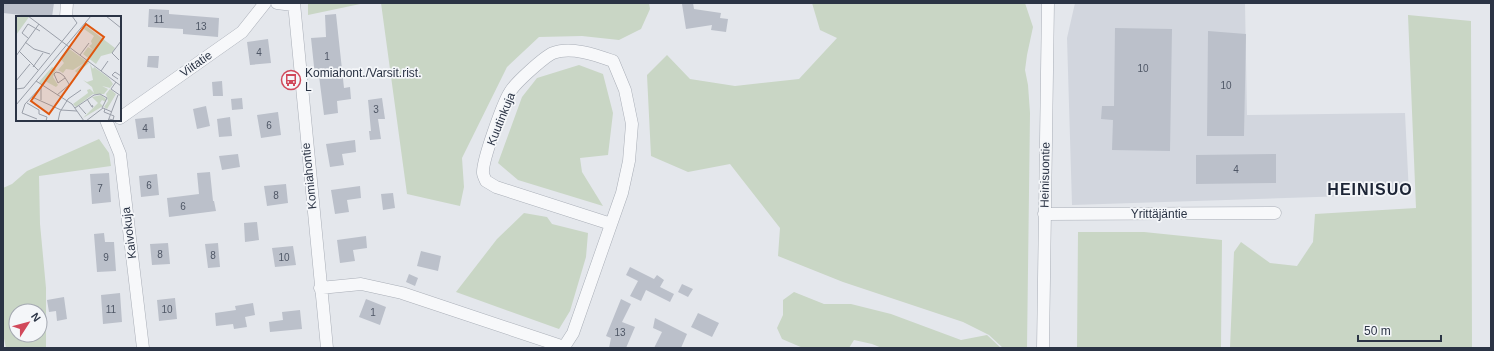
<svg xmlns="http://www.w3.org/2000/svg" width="1494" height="351" viewBox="0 0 1494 351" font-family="Arial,sans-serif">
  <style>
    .built { fill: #d2d6de }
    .green { fill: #c9d6c5; fill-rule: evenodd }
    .building { fill: #bbc0ca }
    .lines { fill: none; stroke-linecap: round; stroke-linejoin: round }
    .minor-casing { stroke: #a9aeb7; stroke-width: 13 }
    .minor { stroke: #f7f8fa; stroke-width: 12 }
    .labels { text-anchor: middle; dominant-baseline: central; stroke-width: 3.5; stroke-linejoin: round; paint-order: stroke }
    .number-label { font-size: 10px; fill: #4f5766 }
    .street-label { font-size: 12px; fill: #2b3445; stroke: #f4f6f9 }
    .poi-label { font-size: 12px; fill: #2b3445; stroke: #f4f6f9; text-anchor: start }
    .district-label { font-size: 16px; font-weight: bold; letter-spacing: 1px; fill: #1d2536; stroke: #f4f6f9 }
    .inset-road { fill: none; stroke: #9a9fa9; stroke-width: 1 }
    .view { fill: #df570f; fill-opacity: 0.15; stroke: #df570f; stroke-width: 2 }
    .inset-edge { fill: none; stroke: #2b3445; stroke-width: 2 }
  </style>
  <rect width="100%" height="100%" fill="#e4e7ec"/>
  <path class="built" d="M 1075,3 L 1245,3 L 1247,115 L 1405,113 L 1409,194 L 1072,205 L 1067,38 Z"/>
  <path class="green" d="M 308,3 L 365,3 L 308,15 Z
    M 381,3 L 649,3 L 650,9 L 641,29 L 619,40 L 582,36 L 539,37 L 507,67 L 462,158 L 464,187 L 460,206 L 407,194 Z
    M 812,3 L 1025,3 L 1033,27 L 1027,55 L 1025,70 L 1028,85 L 1030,113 L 1027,348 L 1003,348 L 989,335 L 963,322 L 843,282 L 778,256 L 780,228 L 730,164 L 688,172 L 651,156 L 647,75 L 667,55 L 690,79 L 735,86 L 799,79 L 837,38 L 820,30 Z
    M 1408,15 L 1471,21 L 1472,348 L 1230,348 L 1234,252 L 1241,242 L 1270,263 L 1297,266 L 1313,242 L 1315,214 L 1416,208 Z
    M 579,65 L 603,74 L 613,113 L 608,155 L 580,158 L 582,172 L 603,206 L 518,180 L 498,163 L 522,97 L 537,78 Z
    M 99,139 L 109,153 L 111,166 L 39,176 L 40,224 L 46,288 L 46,348 L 6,348 L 3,334 L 3,188 L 12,184 L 27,171 ZM 16,311 L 40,311 L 40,335 L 16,335 Z
    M 524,213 L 547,217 L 552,224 L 588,233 L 586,257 L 570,311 L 559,329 L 456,292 L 497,239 Z
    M 1078,232 L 1144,232 L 1222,240 L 1221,348 L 1077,348 Z
    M 794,292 L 824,304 L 851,304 L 891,314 L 961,340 L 987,335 L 1001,348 L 882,348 L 872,344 L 854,340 L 849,348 L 803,348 L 782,339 L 777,328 L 783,315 L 783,300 Z"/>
  <path class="building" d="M 3,3 L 54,3 L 52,17 L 40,17 L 3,13 Z
    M 693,3 L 694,9 L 721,13 L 720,18 L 728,19 L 726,32 L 711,30 L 712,25 L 686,29 L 682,4 Z
    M 149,9 L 169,10 L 169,14 L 219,18 L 218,37 L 183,34 L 183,29 L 148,27 Z
    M 336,14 L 344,88 L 350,87 L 351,99 L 337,101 L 338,113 L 324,115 L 319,76 L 315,76 L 311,38 L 326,37 L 325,15 Z
    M 1115,28 L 1172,29 L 1170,151 L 1112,150 L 1113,120 L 1101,119 L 1102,106 L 1114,106 Z
    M 1208,31 L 1246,34 L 1244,136 L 1207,136 Z
    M 268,39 L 271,63 L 250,65 L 247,42 Z
    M 148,56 L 159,56 L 158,68 L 147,67 Z
    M 222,81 L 223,96 L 213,96 L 212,82 Z
    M 242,98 L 243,109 L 232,110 L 231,99 Z
    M 382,98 L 385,119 L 378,119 L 381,139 L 370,140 L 369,131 L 371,131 L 368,100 Z
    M 206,106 L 210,126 L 197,129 L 193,109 Z
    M 278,112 L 281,135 L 261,138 L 257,115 Z
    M 153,117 L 155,138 L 138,139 L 135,119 Z
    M 230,117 L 232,136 L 219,137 L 217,119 Z
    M 355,140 L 356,152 L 342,154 L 344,165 L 330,167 L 326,144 Z
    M 238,154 L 240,167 L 222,170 L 219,156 Z
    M 1276,154 L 1276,183 L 1196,184 L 1196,155 Z
    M 210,172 L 213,201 L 214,201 L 216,211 L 169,217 L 167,198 L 199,194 L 197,173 Z
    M 109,173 L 111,202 L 92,204 L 90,174 Z
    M 157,174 L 159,195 L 141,197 L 139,176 Z
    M 286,184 L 288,203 L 267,206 L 264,186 Z
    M 360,186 L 361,198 L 347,200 L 349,212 L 335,214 L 331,190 Z
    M 393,193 L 395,208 L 383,210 L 381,194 Z
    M 257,222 L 259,240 L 245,242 L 244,223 Z
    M 104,233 L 105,242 L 114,242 L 116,271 L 97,272 L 94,234 Z
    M 366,236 L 367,248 L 353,250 L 355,261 L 340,263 L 337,240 Z
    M 168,243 L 170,264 L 152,265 L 150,244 Z
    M 218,243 L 220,267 L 208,268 L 205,244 Z
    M 293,246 L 296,265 L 275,267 L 272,248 Z
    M 421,251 L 441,256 L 438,271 L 417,266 Z
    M 630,267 L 654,279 L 657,275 L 664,280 L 660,287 L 674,294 L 670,302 L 646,290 L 641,301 L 630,296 L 638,281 L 626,275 Z
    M 409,274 L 418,278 L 415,286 L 406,282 Z
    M 682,284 L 693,289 L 688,297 L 678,292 Z
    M 120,293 L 122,322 L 103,324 L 101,295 Z
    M 64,297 L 67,319 L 57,321 L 56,311 L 49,312 L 47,300 Z
    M 175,298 L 177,319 L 159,321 L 157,300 Z
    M 366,299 L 386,307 L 380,325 L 359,317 Z
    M 621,299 L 631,304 L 622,322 L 635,327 L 626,348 L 609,348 L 611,338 L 606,336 Z
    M 253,303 L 255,315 L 245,317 L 247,327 L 234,329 L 233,324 L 216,326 L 215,313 L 236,310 L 235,306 Z
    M 300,310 L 302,329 L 270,332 L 269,322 L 283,320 L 282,312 Z
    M 698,313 L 719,323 L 712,337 L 691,327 Z
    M 655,318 L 687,334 L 681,348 L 654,348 L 662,332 L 653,328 Z"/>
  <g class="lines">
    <g class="minor-casing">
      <path id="minor" d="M 277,3 L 293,5
        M 294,3 L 327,348
        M 66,17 L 67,3
        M 120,118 L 242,32 L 265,3
        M 106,120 L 120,154 L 143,348
        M 1044,214 L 1275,213
        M 320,288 L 361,284 L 402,293 L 564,347 L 573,333 L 622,193 L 629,161 L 632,124 L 625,90 L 613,61 C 596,55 571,46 553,53 C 544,57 515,83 510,92 C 503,103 482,161 483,173 C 483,175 485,179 486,181 L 496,187 L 611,224
        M 1043,348 L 1048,3"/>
    </g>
    <use href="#minor" class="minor"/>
  </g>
  <defs>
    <g id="bus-ring" transform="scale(1)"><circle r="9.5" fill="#f4f6f9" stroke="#d1495b" stroke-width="1.5"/><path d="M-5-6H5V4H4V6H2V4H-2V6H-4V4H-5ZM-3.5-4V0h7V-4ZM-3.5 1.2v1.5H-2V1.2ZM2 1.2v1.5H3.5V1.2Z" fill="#d1495b"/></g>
  </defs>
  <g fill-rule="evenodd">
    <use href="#bus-ring" x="291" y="80"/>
  </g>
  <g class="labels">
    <g class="number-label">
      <text x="159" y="19">11</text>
      <text x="201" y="26">13</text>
      <text x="259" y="52">4</text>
      <text x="327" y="56">1</text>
      <text x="1143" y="68">10</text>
      <text x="1226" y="85">10</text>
      <text x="376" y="109">3</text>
      <text x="269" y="125">6</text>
      <text x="145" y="128">4</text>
      <text x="1236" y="169">4</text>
      <text x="149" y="185">6</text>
      <text x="100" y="188">7</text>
      <text x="276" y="195">8</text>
      <text x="183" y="206">6</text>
      <text x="160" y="254">8</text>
      <text x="213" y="255">8</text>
      <text x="106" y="257">9</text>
      <text x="284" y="257">10</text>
      <text x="111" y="309">11</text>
      <text x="167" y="309">10</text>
      <text x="373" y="312">1</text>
      <text x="620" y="332">13</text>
    </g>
    <g class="street-label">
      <text transform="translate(196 64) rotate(-35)">Viitatie</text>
      <text transform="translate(501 119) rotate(-68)">Kuutinkuja</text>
      <text transform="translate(1045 175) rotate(-89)">Heinisuontie</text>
      <text transform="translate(309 176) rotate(-96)">Komiahontie</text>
      <text x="1159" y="214">Yrittäjäntie</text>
      <text transform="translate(129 233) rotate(-97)">Kaivokuja</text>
    </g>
    <g class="poi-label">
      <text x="305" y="73">Komiahont./Varsit.rist.<tspan x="305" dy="14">L</tspan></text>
    </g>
    <g class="district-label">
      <text x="1370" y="189">HEINISUO</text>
    </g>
  </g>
  <g transform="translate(16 16)">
    <rect width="105" height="105" fill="#e4e7ec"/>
    <path d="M 0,0 L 13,1 L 0,19 ZM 70,10 L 99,32 L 96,37 L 85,40 L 80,48 L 67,38 L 72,31 L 77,34 L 73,30 L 76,28 L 75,25 L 78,20 L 68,13 ZM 52,32 L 73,47 L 61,57 L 59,55 L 68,47 L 57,54 L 50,53 L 47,57 L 42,54 L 48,47 L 44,42 ZM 74,48 L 77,53 L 78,51 L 93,62 L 97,68 L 94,72 L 86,70 L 92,73 L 88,78 L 77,78 L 60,91 L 57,88 L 72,77 L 71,74 L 74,73 L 78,77 L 76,71 L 67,64 L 71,66 L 77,64 ZM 36,51 L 40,53 L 37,61 L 42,69 L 40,71 L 29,65 L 27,70 L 23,66 ZM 94,73 L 100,78 L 91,93 L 88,91 L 92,85 L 90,78 ZM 85,79 L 90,83 L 90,86 L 86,84 L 84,87 L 87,90 L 67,102 L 82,87 L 76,81 Z" fill="#c9d6c5"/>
    <path class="inset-road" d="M 12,0 L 105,70M 90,0 L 105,12M 12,22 L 6,17 L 12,8 L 24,15M 9,26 L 18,33 L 34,38M 3,35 L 22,54M 64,39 L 73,27M 0,40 L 23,8M 103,44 L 96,37 L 105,25M 17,51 L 27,37M 85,55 L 92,45M 102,63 L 96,59 L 99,56 L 105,60M 0,65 L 14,48M 20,65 L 56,88 L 68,105M 100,66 L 95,73 L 105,80M 25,71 L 25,84M 0,73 L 8,72 L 61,7 L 56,0M 41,79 L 53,69 L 53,68 L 48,60 L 44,57 L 40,56 L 38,58 L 42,67 L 49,62M 16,81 L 45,94 L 61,95M 71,83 L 76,91 L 77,91 L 76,89M 11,87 L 23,94 L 23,98M 0,89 L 75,0M 63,90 L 69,97 L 70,98 L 68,96M 59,92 L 78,79 L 84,78 L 91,82 L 86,92M 89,93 L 88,96 L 98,100 L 97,104 L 93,103M 23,98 L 31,101 L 30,105M 21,103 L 6,97 L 9,88 L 26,70M 42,105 L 44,96 L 52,83 L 65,74M 70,105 L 87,92 L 96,96M 92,105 L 102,79"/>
    <path class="view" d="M 70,8 L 88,21 L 33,98 L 15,85 Z"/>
    <rect width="105" height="105" class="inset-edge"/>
  </g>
  <rect width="1494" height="351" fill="none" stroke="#2b3445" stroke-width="8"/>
  <g transform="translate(28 323) rotate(54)"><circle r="19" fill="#f4f6f9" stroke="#a4a8b1"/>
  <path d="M0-3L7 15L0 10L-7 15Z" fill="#d1495b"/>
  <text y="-6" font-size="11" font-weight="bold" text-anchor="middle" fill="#2b3445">N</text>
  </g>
  <path d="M1358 335v6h83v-6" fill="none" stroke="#2b3445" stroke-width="2"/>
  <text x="1364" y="335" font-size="12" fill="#2b3445" stroke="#f4f6f9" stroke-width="3" paint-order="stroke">50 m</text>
</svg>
